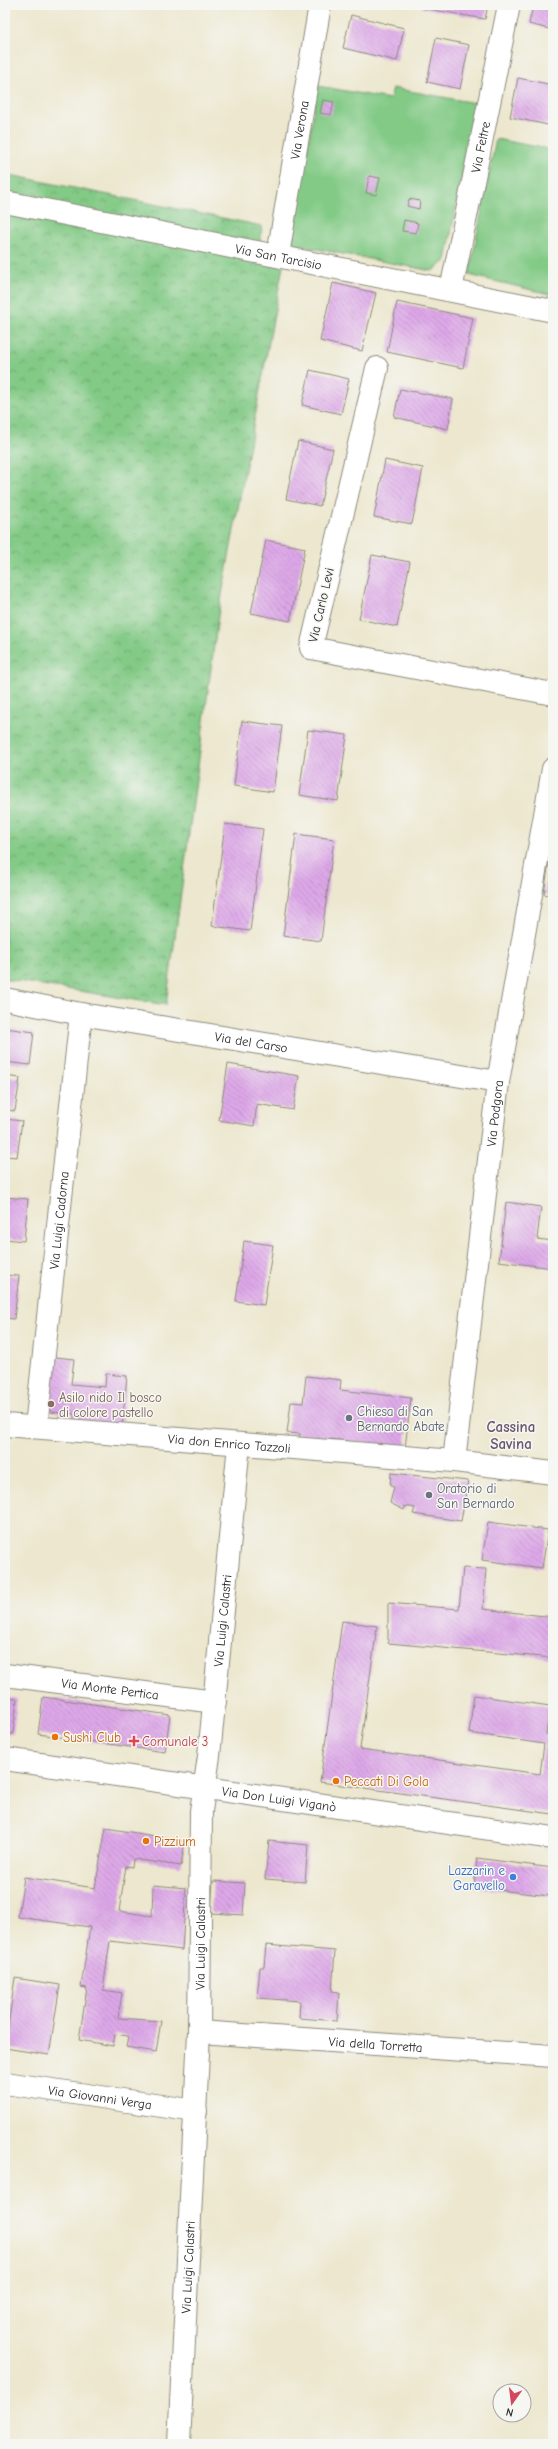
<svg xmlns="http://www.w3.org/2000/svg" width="558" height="2449" viewBox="0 0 558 2449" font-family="'Comic Neue',sans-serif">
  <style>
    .grass { fill: #83ca86; stroke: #577a58 }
    .park { fill: url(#park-crowns); stroke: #577a58 }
    .building { fill: url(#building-back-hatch) }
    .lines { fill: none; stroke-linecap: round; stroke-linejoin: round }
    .minor-casing { stroke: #8c897c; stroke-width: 24 }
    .tertiary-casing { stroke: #8c897c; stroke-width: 24 }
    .minor { stroke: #fff; stroke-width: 22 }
    .tertiary { stroke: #fff; stroke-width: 22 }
    .education-dot { fill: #8d6e63; stroke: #f6f6f2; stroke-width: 1.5 }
    .worship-dot { fill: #6b7280; stroke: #f6f6f2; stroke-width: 1.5 }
    .food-dot { fill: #e8710a; stroke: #f6f6f2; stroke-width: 1.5 }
    .health-dot { fill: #e0444e; stroke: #f6f6f2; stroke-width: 1.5 }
    .shop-dot { fill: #3f7fe0; stroke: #f6f6f2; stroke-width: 1.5 }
    .labels { text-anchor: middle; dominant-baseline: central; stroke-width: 3; stroke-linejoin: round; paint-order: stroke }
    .street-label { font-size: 13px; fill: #2b2b2b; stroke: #f6f6f2 }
    .education-label { font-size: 13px; fill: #785e54; stroke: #f6f6f2; text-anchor: start }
    .worship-label { font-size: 13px; fill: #5b616d; stroke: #f6f6f2; text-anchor: start }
    .food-label { font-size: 13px; fill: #c56008; stroke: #f6f6f2; text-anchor: start }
    .health-label { font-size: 13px; fill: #be3a42; stroke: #f6f6f2; text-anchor: start }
    .shop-label { font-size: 13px; fill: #366cbe; stroke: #f6f6f2; text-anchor: end }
    .quarter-label { font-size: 15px; font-weight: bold; fill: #6a576e; stroke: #f6f6f2 }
  </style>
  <defs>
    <pattern id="park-crowns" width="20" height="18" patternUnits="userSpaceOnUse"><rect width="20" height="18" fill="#83ca86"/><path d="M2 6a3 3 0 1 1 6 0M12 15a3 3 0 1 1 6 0" fill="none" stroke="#6ba46e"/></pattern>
    <pattern id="building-back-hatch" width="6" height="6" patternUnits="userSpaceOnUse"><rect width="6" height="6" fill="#dea8e9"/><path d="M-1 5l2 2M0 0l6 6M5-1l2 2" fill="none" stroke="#b489bd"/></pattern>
  </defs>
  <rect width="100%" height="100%" fill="#f6f6f2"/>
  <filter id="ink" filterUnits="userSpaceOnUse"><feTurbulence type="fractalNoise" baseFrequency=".025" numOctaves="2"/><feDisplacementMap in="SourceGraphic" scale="8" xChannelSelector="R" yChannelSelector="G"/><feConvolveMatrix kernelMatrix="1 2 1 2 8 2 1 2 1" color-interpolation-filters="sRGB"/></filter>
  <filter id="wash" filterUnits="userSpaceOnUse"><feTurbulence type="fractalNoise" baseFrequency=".012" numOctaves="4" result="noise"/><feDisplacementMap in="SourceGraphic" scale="16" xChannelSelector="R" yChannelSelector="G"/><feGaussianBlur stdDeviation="0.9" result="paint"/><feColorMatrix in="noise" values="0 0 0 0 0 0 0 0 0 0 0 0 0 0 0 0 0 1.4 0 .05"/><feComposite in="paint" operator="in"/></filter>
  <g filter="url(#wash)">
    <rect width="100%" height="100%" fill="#ece7ce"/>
    <path class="grass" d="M 318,86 L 390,99 L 393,88 L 475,103 L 446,261 L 432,271 L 291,244 Z
      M 496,139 L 553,150 L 553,295 L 469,275 Z"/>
    <path class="park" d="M 5,174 L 262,226 L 259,249 L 283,266 L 218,616 L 166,1005 L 5,979 Z"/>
    <g id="blocks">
      <path class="building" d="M 422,5 L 488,5 L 485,19 L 422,8 Z
        M 533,5 L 553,5 L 553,30 L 529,24 Z
        M 351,15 L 404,28 L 397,61 L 343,48 Z
        M 436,38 L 469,45 L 460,89 L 427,82 Z
        M 518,78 L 553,85 L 553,109 L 548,125 L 510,117 Z
        M 323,100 L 334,102 L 331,115 L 320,113 Z
        M 369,176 L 380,178 L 376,195 L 366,193 Z
        M 409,199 L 420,201 L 419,209 L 407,206 Z
        M 404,220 L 418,223 L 416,233 L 402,231 Z
        M 333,283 L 376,293 L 362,351 L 320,341 Z
        M 397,302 L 473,318 L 463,368 L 387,352 Z
        M 310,370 L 349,379 L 341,414 L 302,405 Z
        M 400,389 L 453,399 L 448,429 L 394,417 Z
        M 298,441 L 333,449 L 320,506 L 286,499 Z
        M 385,460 L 423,468 L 412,524 L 374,517 Z
        M 266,540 L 305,548 L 290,621 L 251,613 Z
        M 372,555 L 410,562 L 397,627 L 359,619 Z
        M 242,721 L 282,726 L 273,792 L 234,786 Z
        M 308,730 L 347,735 L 338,801 L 299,795 Z
        M 225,824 L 263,829 L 250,931 L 212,926 Z
        M 296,834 L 334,839 L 321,941 L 283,936 Z
        M 552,842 L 553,842 L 553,896 L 544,894 Z
        M 5,1028 L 34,1032 L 30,1065 L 5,1062 Z
        M 228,1064 L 299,1076 L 293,1110 L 257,1104 L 254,1126 L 219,1120 Z
        M 5,1076 L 20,1078 L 15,1111 L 5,1110 Z
        M 5,1119 L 22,1121 L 17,1157 L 5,1156 Z
        M 5,1197 L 28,1199 L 24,1241 L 5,1239 Z
        M 506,1202 L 541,1207 L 537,1239 L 553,1241 L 553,1268 L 499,1261 Z
        M 244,1241 L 273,1245 L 264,1305 L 236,1301 Z
        M 5,1275 L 19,1276 L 14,1319 L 5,1318 Z
        M 47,1356 L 74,1359 L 71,1384 L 105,1387 L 106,1374 L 127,1376 L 122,1427 L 74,1422 L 74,1414 L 51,1412 L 42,1401 Z
        M 306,1376 L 341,1380 L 340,1390 L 411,1398 L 405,1448 L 330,1439 L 329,1447 L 299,1444 L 300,1434 L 287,1433 L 291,1402 L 303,1403 Z
        M 391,1473 L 468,1481 L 461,1521 L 413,1514 L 415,1508 L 405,1506 L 404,1510 L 390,1503 L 394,1487 L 390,1486 Z
        M 488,1522 L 548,1530 L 542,1568 L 482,1560 Z
        M 463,1568 L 486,1569 L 483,1609 L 553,1617 L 553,1658 L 388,1643 L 388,1603 L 459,1609 Z
        M 342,1621 L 377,1626 L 360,1749 L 540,1774 L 544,1744 L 469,1733 L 474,1695 L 550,1706 L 546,1734 L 553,1735 L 553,1814 L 320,1782 Z
        M 5,1697 L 17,1699 L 13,1734 L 5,1733 Z
        M 43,1697 L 170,1715 L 165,1752 L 38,1734 Z
        M 106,1828 L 185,1841 L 181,1866 L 133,1859 L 132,1867 L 126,1866 L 119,1911 L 152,1916 L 153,1885 L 186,1888 L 182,1950 L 110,1941 L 103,1990 L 122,1993 L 118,2018 L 161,2021 L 156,2052 L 126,2047 L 128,2036 L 115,2034 L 113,2046 L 79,2040 L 87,1988 L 81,1987 L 90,1927 L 18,1917 L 24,1877 L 95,1888 Z
        M 269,1841 L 308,1845 L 305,1882 L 265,1879 Z
        M 477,1858 L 552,1868 L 549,1896 L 474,1887 Z
        M 213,1881 L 245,1883 L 243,1915 L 211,1913 Z
        M 266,1945 L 335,1951 L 332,1991 L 339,1992 L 337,2021 L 299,2018 L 300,2001 L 257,1998 L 260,1967 L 264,1967 Z
        M 15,1978 L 60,1985 L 49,2055 L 5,2048 Z"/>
    </g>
  </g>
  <g filter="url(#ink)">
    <use href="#blocks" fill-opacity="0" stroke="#8c897c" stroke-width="1"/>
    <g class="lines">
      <g class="minor-casing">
        <g id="minor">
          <path id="s1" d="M 5,202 L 553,311"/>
          <path id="s2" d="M 278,255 L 320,5"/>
          <path id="s3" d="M 451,290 L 509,5"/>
          <path d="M 377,368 L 311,648 L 553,694"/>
          <path id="s4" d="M 5,999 L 81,1014 L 498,1082"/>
          <path id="s5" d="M 5,1425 L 454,1461 L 553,1473"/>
          <path id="s6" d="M 36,1427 L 81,1014"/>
          <path id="s7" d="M 454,1461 L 498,1082 L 553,769"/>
          <path id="s8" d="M 5,1675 L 215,1702"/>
          <path id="s9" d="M 199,2032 L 553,2056"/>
          <path id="s10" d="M 5,2083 L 196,2111"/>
          <path id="s11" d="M 179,2444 L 199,2032 L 201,1811 L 209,1756 L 239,1444"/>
        </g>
      </g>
      <g class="tertiary-casing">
        <g id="tertiary">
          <path id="s12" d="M 5,1759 L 553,1838"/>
        </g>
      </g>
      <use href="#minor" class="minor"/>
      <use href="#tertiary" class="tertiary"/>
    </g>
  </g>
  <circle class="education-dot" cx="51" cy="1404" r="4"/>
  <g class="worship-dot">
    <circle cx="349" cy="1418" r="4"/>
    <circle cx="429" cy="1495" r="4"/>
  </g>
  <g class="food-dot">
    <circle cx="55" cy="1737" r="4"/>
    <circle cx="336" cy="1781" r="4"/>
    <circle cx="146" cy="1841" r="4"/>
  </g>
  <path class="health-dot" d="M132 1735h4v4h4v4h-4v4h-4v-4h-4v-4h4z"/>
  <circle class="shop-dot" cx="513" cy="1877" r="4"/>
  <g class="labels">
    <g class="street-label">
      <text stroke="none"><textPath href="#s2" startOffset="127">Via Verona</textPath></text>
      <text stroke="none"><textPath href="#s3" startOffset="146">Via Feltre</textPath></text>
      <text stroke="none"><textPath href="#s1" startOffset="279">Via San Tarcisio</textPath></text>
      <text transform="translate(321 605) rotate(-77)">Via Carlo Levi</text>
      <text stroke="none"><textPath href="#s4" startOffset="250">Via del Carso</textPath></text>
      <text stroke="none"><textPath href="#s7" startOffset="350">Via Podgora</textPath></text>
      <text stroke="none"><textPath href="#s6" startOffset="208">Via Luigi Cadorna</textPath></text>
      <text stroke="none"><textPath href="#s5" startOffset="225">Via don Enrico Tazzoli</textPath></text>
      <text stroke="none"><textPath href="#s11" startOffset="825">Via Luigi Calastri</textPath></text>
      <text stroke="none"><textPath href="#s8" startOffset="106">Via Monte Pertica</textPath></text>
      <text stroke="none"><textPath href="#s12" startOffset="277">Via Don Luigi Viganò</textPath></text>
      <text stroke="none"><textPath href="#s11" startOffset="501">Via Luigi Calastri</textPath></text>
      <text stroke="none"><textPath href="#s9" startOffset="177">Via della Torretta</textPath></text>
      <text stroke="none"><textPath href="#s10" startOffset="96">Via Giovanni Verga</textPath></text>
      <text stroke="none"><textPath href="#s11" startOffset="177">Via Luigi Calastri</textPath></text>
    </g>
    <g class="education-label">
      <text x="59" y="1397">Asilo nido Il bosco<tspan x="59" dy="15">di colore pastello</tspan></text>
    </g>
    <g class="worship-label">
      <text x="357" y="1411">Chiesa di San<tspan x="357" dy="15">Bernardo Abate</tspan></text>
      <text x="437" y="1488">Oratorio di<tspan x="437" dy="15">San Bernardo</tspan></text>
    </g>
    <g class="food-label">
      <text x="63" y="1737">Sushi Club</text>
      <text x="344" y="1781">Peccati Di Gola</text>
      <text x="154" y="1841">Pizzium</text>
    </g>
    <g class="health-label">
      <text x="142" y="1741">Comunale 3</text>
    </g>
    <g class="shop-label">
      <text x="505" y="1870">Lazzarin e<tspan x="505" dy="15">Garavello</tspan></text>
    </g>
    <g class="quarter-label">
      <text x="511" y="1427">Cassina<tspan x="511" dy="17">Savina</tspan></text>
    </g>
  </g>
  <rect width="558" height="2449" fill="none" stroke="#f6f6f2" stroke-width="20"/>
  <g transform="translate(512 2403) rotate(194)"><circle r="19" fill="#f6f6f2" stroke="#a5a5a2"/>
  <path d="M0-3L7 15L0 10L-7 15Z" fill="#d1495b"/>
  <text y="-6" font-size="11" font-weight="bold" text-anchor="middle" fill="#2b2b2b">N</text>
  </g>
</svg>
